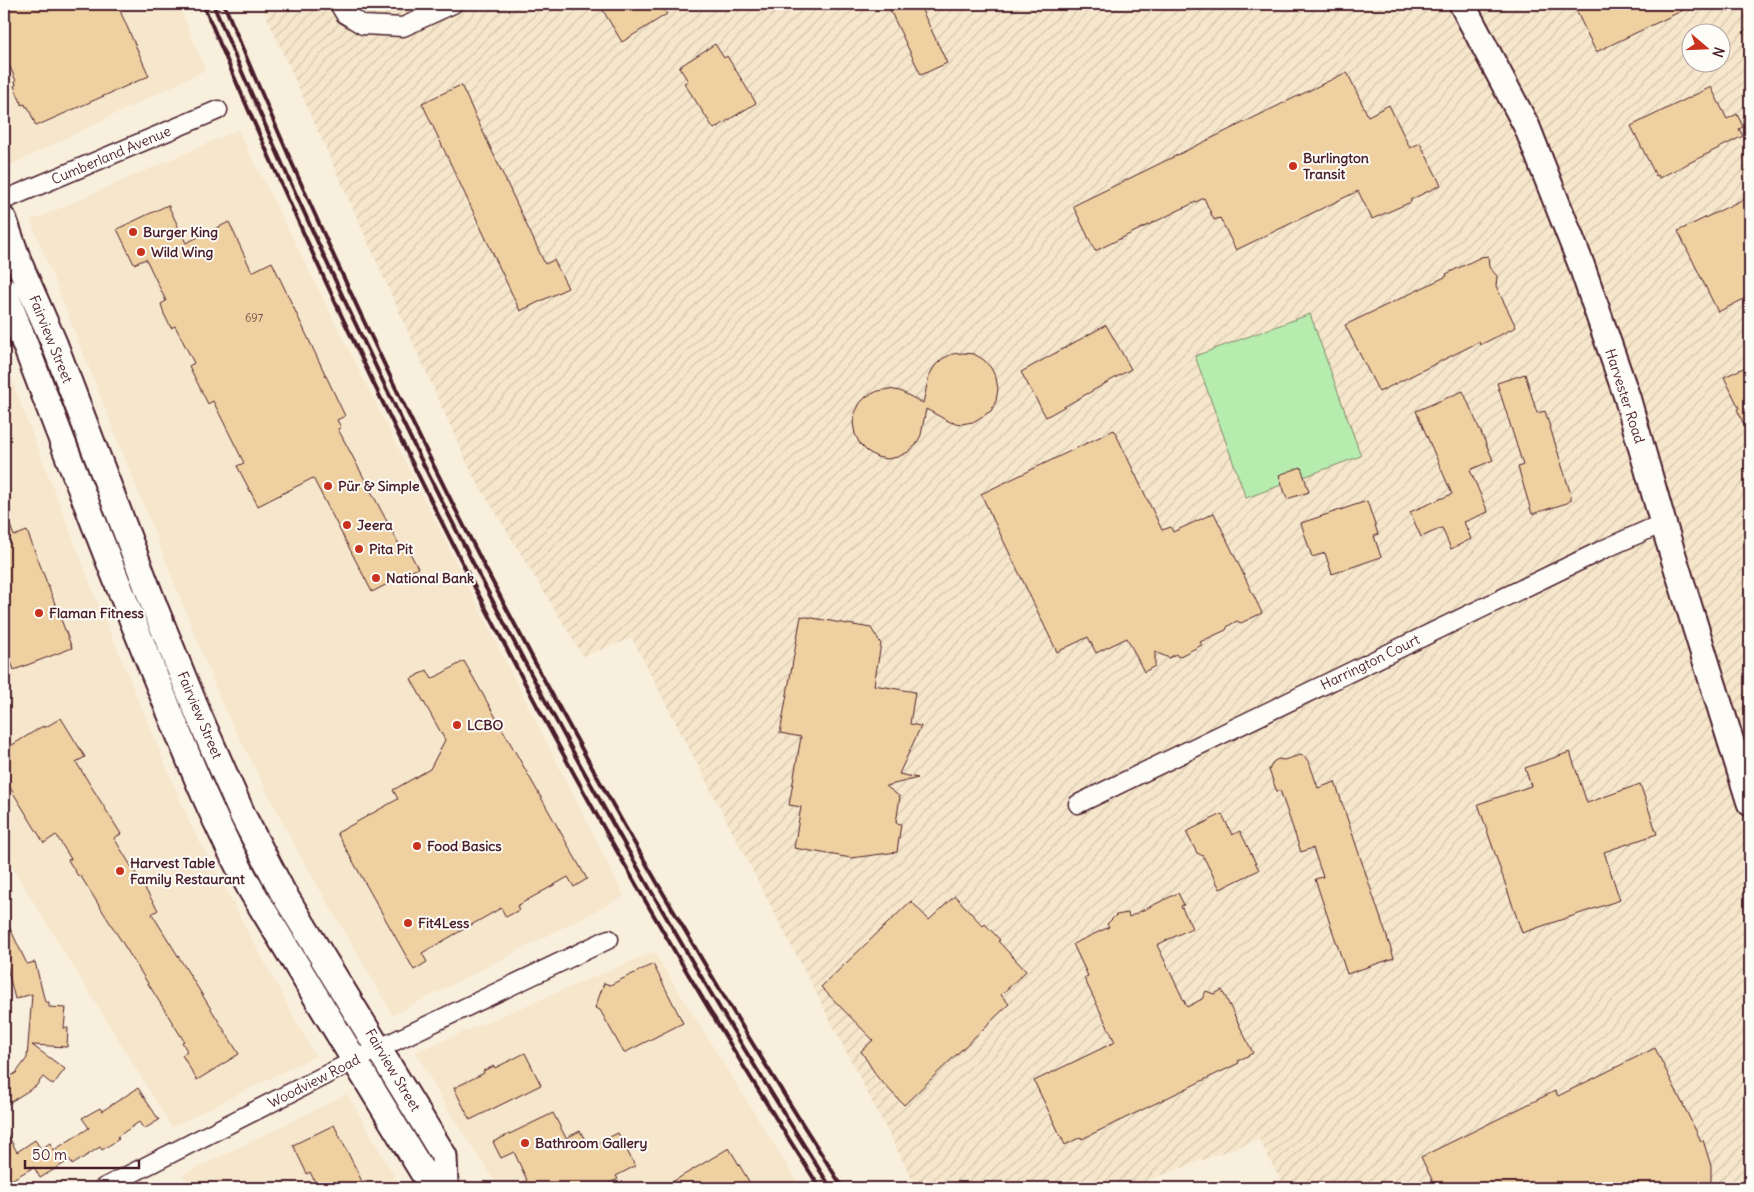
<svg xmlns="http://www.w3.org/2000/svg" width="1754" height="1192" viewBox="0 0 1754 1192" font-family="Delius,sans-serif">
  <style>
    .built { fill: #f6e6cb }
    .industrial { fill: url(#industrial-furrows); fill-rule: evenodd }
    .park { fill: #b6ecae; stroke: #80866c }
    .building { fill: #efd0a1; stroke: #4a1f2b }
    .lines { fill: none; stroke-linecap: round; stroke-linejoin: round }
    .minor-casing { stroke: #4a1f2b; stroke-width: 21 }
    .secondary-casing { stroke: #4a1f2b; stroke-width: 29 }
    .minor { stroke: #fdfcf7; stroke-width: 18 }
    .secondary { stroke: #fdfcf7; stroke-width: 25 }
    .rail { stroke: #4a1f2b; stroke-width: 4 }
    .poi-dot { fill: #c8321e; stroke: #fdfcf7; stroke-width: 2 }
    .labels { text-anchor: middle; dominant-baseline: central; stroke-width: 4; stroke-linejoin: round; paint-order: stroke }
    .number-label { font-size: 11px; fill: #734b48 }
    .street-label { font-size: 14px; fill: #4a1f2b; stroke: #fdfcf7 }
    .poi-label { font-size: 14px; font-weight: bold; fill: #4a1f2b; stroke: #fdfcf7; text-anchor: start }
  </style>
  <defs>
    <pattern id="industrial-furrows" width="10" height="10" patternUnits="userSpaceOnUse" patternTransform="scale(1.25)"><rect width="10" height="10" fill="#f6e6cb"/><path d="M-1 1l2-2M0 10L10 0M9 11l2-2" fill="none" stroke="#d4c5ae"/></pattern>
  </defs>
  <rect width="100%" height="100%" fill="#f9efdd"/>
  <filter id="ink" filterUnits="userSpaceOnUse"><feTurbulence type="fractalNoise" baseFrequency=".02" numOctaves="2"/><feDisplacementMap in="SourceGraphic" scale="10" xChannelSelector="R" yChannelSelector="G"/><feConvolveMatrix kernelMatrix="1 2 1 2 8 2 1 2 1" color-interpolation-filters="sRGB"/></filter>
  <g filter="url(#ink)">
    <path class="built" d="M 4,4 L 178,4 L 205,70 L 11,165 L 4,149 Z
      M 238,130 L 624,896 L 393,1015 L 296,848 L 224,708 L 31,221 Z
      M 4,361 L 97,601 L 191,826 L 315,1056 L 172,1127 L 4,854 L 4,722 L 11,719 L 4,701 Z
      M 654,952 L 801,1188 L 499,1188 L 449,1112 L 416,1052 Z
      M 347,1094 L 401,1188 L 191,1188 L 183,1175 Z"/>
    <path class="industrial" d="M 261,4 L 1750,4 L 1750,1188 L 1285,1188 L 1259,1139 L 1127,1188 L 917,1188 L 632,638 L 583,656 L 472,474 ZM 1692,32 L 1722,32 L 1722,62 L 1692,62 Z"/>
    <path class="park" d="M 1310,314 L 1361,456 L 1246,498 L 1195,356 Z"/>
    <path class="building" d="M 8,4 L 117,4 L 149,76 L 36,126 L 28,107 L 26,107 L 25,104 L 22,105 L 14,86 L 16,85 L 15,81 L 16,81 L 4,53 L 4,14 L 8,12 Z
      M 599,4 L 660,4 L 667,14 L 622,42 Z
      M 904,4 L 919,4 L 947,63 L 921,75 L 890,10 Z
      M 1573,4 L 1696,4 L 1596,52 Z
      M 715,44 L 724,58 L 727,56 L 756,103 L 714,129 L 684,83 L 688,81 L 679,67 Z
      M 1347,72 L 1368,116 L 1389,105 L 1410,148 L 1420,143 L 1441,185 L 1410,200 L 1411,202 L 1372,219 L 1358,191 L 1236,250 L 1220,218 L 1214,220 L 1204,198 L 1095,251 L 1073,206 Z
      M 461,85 L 545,264 L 554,260 L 568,288 L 520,311 L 422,103 Z
      M 1711,87 L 1727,119 L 1737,114 L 1743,127 L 1739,129 L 1743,136 L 1659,178 L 1658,175 L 1656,176 L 1631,126 Z
      M 1750,196 L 1750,296 L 1718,312 L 1678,231 Z
      M 168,205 L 186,243 L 229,222 L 252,272 L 272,262 L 345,416 L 337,420 L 341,427 L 338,429 L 400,546 L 405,544 L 418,568 L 372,592 L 313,478 L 258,506 L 237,466 L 244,463 L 213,401 L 208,404 L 189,366 L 194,363 L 175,326 L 171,328 L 164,314 L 161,304 L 166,301 L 146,259 L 134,264 L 117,229 Z
      M 1488,256 L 1489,267 L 1497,276 L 1496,286 L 1516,327 L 1480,345 L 1479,342 L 1379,392 L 1345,325 L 1447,276 L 1446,274 L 1481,257 Z
      M 1106,325 L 1131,369 L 1046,417 L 1021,372 Z
      M 963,353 L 974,354 L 984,360 L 991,368 L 996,378 L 998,389 L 996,401 L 991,411 L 973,422 L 961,424 L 950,422 L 926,409 L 921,435 L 916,445 L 908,452 L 898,457 L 887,459 L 877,457 L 867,451 L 860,444 L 855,434 L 853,423 L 855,413 L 860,403 L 867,396 L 878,391 L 889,389 L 900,391 L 923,403 L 929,376 L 934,367 L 942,359 L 952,354 Z
      M 1750,365 L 1750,438 L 1737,409 L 1739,408 L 1724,377 Z
      M 1525,374 L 1537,413 L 1545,411 L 1571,495 L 1571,500 L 1567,503 L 1532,514 L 1518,467 L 1523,465 L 1497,383 Z
      M 1463,391 L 1493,460 L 1470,470 L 1488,512 L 1464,522 L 1471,539 L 1451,549 L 1442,528 L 1421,537 L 1410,512 L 1452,494 L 1416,411 Z
      M 1114,430 L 1162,530 L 1171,527 L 1173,532 L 1214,513 L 1262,613 L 1241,623 L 1237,621 L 1228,626 L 1226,630 L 1200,642 L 1202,645 L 1178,657 L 1176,654 L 1169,658 L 1155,652 L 1155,666 L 1144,672 L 1127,638 L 1096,653 L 1088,637 L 1057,652 L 981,494 Z
      M 1301,467 L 1309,492 L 1287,499 L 1279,475 Z
      M 1367,501 L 1378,534 L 1374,536 L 1381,557 L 1332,574 L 1325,553 L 1312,557 L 1301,523 Z
      M 5,512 L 14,536 L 27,531 L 72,648 L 14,670 L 4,643 Z
      M 801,616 L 871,628 L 881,644 L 874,685 L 915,692 L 910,724 L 921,726 L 899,774 L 918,778 L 886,786 L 900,797 L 896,823 L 901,824 L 897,852 L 851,858 L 794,848 L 801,807 L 789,805 L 801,737 L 780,733 Z
      M 464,661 L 587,879 L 574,887 L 568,877 L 517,906 L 519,910 L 506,917 L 501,908 L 422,953 L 427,962 L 414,970 L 337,833 L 398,799 L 393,790 L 430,769 L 445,740 L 411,679 L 427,670 L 432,679 Z
      M 61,718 L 85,757 L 76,762 L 121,834 L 114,838 L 158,910 L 152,914 L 239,1054 L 197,1080 L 182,1055 L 187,1051 L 182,1042 L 184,1041 L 80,875 L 78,876 L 68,860 L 71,859 L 56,835 L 44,843 L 4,778 L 4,750 L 43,726 L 44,728 Z
      M 1570,752 L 1587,803 L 1640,784 L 1657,834 L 1604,852 L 1620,900 L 1522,933 L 1478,804 L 1531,786 L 1525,768 Z
      M 1300,755 L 1305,757 L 1309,762 L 1318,788 L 1335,782 L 1394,958 L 1347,974 L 1315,879 L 1323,877 L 1313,848 L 1301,852 L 1280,790 L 1277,792 L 1269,770 L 1273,762 L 1278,759 L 1284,760 Z
      M 1222,814 L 1232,835 L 1240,831 L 1259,870 L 1220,889 L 1203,856 L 1197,853 L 1186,832 Z
      M 1178,893 L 1184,905 L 1181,906 L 1192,928 L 1157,945 L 1187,1007 L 1202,999 L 1206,991 L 1214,994 L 1222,990 L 1253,1053 L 1238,1061 L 1239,1063 L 1082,1139 L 1081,1137 L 1065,1145 L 1034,1081 L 1115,1042 L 1084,978 L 1088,976 L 1073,944 L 1109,927 L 1107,924 L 1116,915 L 1128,913 L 1129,917 Z
      M 955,896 L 983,926 L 985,924 L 1000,940 L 998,941 L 1026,971 L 1001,995 L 1009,1004 L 904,1105 L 878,1078 L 861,1051 L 873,1040 L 821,987 L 911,901 L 929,920 Z
      M 4,916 L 27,964 L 35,962 L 45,1002 L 49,1002 L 49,1007 L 66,1008 L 64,1028 L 68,1028 L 67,1047 L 32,1045 L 65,1069 L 53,1085 L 43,1077 L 36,1086 L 4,1106 L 4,1080 L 16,1073 L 27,1058 L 32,994 L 15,999 L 4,955 Z
      M 653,964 L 683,1023 L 624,1053 L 600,1010 L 595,1008 L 604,983 L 610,985 Z
      M 1655,1048 L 1701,1141 L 1703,1140 L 1711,1166 L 1711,1180 L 1708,1188 L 1436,1188 L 1421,1157 L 1555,1091 L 1558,1096 Z
      M 525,1053 L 541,1085 L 470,1120 L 454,1088 L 484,1073 L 483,1071 L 494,1066 L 495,1068 Z
      M 138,1088 L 159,1120 L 144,1129 L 139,1122 L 117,1137 L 119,1139 L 102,1150 L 100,1147 L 72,1165 L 70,1160 L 40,1178 L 34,1167 L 4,1184 L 4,1128 L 17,1152 L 35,1140 L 41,1149 L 50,1143 L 54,1150 L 89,1128 L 82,1118 L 100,1108 L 102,1111 Z
      M 553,1113 L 566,1138 L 580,1131 L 589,1147 L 618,1133 L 635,1166 L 616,1176 L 618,1179 L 600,1188 L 510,1188 L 527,1180 L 526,1178 L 514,1152 L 501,1158 L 493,1142 Z
      M 334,1125 L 356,1169 L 365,1188 L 318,1188 L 310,1172 L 307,1174 L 293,1145 Z
      M 729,1148 L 753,1188 L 662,1188 Z"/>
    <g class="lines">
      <g class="minor-casing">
        <path id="minor" d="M 339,4 L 345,14 L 363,25 L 403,27 L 453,4
          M 4,200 L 218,110
          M 1078,804 L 1602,550 L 1663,523
          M 103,1188 L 355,1060 L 609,939"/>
      </g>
      <g class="secondary-casing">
        <path id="secondary" d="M 1462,4 L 1527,127 L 1581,264 L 1627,397 L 1663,523 L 1750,803
          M 4,220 L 19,263 L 54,343 L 155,608 L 199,716 L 243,816 L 282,891 L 444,1156 L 445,1184 L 447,1188
          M 4,290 C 53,416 100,542 151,666 C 182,742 211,818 251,890 L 425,1176 L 445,1184"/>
      </g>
      <use href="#minor" class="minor"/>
      <use href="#secondary" class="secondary"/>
      <path class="rail" d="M 203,4 C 376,414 579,813 820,1188
        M 213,4 C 386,415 591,812 831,1188
        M 224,4 C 394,415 603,814 843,1188"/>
    </g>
  </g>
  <g class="poi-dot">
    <circle cx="1293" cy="166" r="5"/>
    <circle cx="133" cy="232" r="5"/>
    <circle cx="141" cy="252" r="5"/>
    <circle cx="328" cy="486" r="5"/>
    <circle cx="347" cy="525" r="5"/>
    <circle cx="359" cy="549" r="5"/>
    <circle cx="376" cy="578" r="5"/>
    <circle cx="39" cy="613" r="5"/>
    <circle cx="457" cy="725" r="5"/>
    <circle cx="417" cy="846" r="5"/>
    <circle cx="120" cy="871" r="5"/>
    <circle cx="408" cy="923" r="5"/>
    <circle cx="525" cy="1143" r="5"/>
  </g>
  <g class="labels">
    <g class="number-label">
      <text x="254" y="318">697</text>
    </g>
    <g class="street-label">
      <text transform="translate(111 155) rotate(-23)">Cumberland Avenue</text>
      <text transform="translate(51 339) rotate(68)">Fairview Street</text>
      <text transform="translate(1625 396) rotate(72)">Harvester Road</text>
      <text transform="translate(1370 662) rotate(-26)">Harrington Court</text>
      <text transform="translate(200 715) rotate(67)">Fairview Street</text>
      <text transform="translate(393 1070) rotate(59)">Fairview Street</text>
      <text transform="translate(314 1081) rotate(-27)">Woodview Road</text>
    </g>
    <g class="poi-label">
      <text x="1303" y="158">Burlington<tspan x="1303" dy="16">Transit</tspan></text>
      <text x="143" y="232">Burger King</text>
      <text x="151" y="252">Wild Wing</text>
      <text x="338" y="486">Pür &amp; Simple</text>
      <text x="357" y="525">Jeera</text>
      <text x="369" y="549">Pita Pit</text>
      <text x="386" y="578">National Bank</text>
      <text x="49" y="613">Flaman Fitness</text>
      <text x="467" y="725">LCBO</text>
      <text x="427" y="846">Food Basics</text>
      <text x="130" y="863">Harvest Table<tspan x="130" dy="16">Family Restaurant</tspan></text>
      <text x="418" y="923">Fit4Less</text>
      <text x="535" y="1143">Bathroom Gallery</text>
    </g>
  </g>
  <rect width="1754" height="1192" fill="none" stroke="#fdfcf7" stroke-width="20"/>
  <rect x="10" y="10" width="1734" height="1172" fill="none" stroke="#4a1f2b" stroke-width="2" filter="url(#ink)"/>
  <g transform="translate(1706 48) rotate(109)"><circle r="24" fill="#fdfcf7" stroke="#b5a4a5"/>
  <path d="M0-4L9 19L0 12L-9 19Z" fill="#c8321e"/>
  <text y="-8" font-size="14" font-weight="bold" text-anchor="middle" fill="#4a1f2b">N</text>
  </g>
  <path d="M25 1160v8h114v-8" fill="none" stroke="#4a1f2b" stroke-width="2.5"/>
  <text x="32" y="1160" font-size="15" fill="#4a1f2b" stroke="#fdfcf7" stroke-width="4" paint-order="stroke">50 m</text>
</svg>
